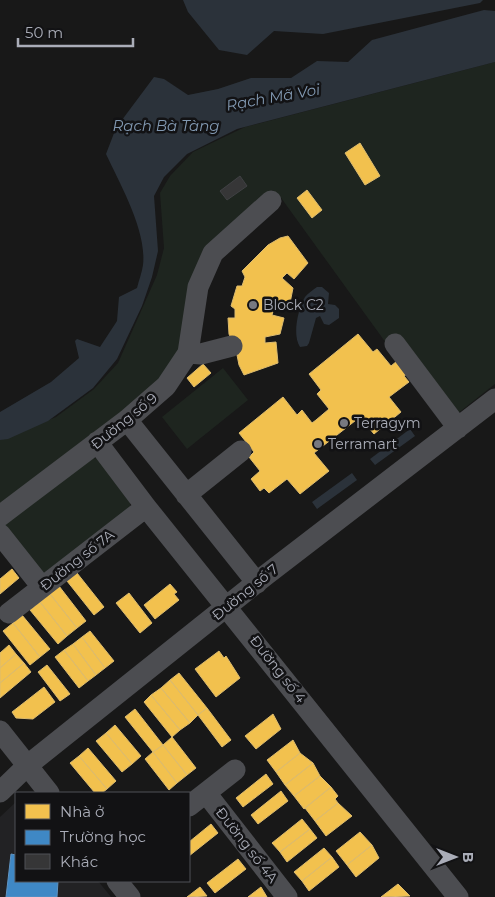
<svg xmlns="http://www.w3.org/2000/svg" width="495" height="897" viewBox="0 0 495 897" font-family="Montserrat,sans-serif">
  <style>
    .built { fill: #222224 }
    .green { fill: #1e251f }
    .water { fill: #2b323a }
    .homes { fill: #f2c14e; stroke: #dcbb6e }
    .schools { fill: #3f88c5; stroke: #5f93c1 }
    .building { fill: #363637; stroke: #404144 }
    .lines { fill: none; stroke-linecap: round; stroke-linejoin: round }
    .minor { stroke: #4c4d51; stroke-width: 21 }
    .poi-dot { fill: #777980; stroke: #121214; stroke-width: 2 }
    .labels { text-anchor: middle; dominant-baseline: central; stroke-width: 5; stroke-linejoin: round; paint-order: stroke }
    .poi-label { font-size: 14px; fill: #aaadb8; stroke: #121214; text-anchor: start }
    .street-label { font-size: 14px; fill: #aaadb8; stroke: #121214 }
    .water-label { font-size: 15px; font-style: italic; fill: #8299b2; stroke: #121214 }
  </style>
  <rect width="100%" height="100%" fill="#181818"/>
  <path class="built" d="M 16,802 L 16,881 L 98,881 L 111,897 L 0,897 L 0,817 Z"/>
  <path class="green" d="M 495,62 L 495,384 L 457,414 L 386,343 L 279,195 L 272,190 L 257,200 L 228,226 L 183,346 L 161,382 L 0,507 L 0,440 L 56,417 L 94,389 L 118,363 L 157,275 L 164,248 L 160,193 L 170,176 L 193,152 L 245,127 Z
    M 223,368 L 248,400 L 187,449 L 162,417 Z
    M 91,457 L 98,459 L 130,499 L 130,508 L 43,576 L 5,534 L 4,518 Z"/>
  <path class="water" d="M 183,0 L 483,0 L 480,3 L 323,34 L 274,31 L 247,55 L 219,50 L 188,12 Z
    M 484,10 L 495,11 L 495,62 L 237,129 L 187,154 L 164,177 L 154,196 L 158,251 L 152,277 L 142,306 L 117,359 L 93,388 L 48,421 L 8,439 L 0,440 L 0,412 L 51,382 L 79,358 L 75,341 L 77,339 L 100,347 L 117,321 L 119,297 L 137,288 C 139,280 142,272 143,265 C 147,231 120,184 106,154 L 116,128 L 154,77 L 164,79 L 188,95 L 218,89 L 251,78 L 291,78 L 317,61 L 348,62 L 372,40 Z
    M 317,287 L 322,287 L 329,293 L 328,304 L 335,305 L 339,309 L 339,318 L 329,325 L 324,324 L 320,316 L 316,318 L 309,343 L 307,346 L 300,347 C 292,335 298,309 305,297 C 308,293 313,290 317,287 Z
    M 410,429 L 415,436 L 375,465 L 370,459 Z
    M 352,473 L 357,480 L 317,509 L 312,502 Z"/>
  <path class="homes" d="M 360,143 L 380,176 L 365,185 L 345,153 Z
    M 307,190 L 322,210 L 312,218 L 297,198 Z
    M 288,236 L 308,263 L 294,279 L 287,273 L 282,278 L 293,288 L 290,303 L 276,301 L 272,315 L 284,318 L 280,334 L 265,337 L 265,343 L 276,342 L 278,363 L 244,375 L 239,365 L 237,355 L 239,354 L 234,340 L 231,339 L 229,334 L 228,318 L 235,318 L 235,309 L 231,306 L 237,286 L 242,286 L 245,277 L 242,271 L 268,245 L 280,238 Z
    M 358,334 L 373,352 L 377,349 L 391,366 L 397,361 L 407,374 L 404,376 L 409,382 L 389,397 L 401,412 L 374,434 L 360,417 L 314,453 L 329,471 L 300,494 L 287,479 L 269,493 L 264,488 L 260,491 L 251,479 L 260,471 L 249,457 L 254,452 L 239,433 L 283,397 L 297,415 L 302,410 L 312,423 L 316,420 L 329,409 L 317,394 L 321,390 L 309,374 Z
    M 203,364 L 211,373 L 194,387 L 187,378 Z
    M 12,569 L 19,578 L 0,594 L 0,579 Z
    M 77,573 L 104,607 L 94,615 L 67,581 Z
    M 170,584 L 177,592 L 174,594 L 179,600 L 155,619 L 144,605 Z
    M 59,586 L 86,621 L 77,628 L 50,594 Z
    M 129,593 L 152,623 L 140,633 L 116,603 Z
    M 50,594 L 77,628 L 67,636 L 40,602 Z
    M 40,602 L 67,636 L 58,644 L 30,610 Z
    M 22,615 L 50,649 L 40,657 L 13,623 Z
    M 13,623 L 40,657 L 30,665 L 3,631 Z
    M 90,631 L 114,661 L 105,668 L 82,637 Z
    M 82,637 L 105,668 L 96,675 L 73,644 Z
    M 73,644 L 96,675 L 88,681 L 64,650 Z
    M 9,645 L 16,654 L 0,668 L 0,653 Z
    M 64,650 L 88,681 L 79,688 L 55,657 Z
    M 219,651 L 224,658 L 226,656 L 240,678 L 216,697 L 195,669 Z
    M 16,654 L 24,663 L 0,683 L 0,668 Z
    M 24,663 L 31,672 L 0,698 L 0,683 Z
    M 47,665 L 70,694 L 60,701 L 38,672 Z
    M 179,673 L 207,708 L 198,715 L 170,680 Z
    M 170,680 L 198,715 L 190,723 L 161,688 Z
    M 44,687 L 55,702 L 33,719 L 16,718 L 12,712 Z
    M 161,688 L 190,723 L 180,730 L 151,695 Z
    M 151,695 L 180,730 L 172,737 L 144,702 Z
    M 207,708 L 231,740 L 222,747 L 198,715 Z
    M 135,709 L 163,745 L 153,752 L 125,717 Z
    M 273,714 L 281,729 L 256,749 L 245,736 Z
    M 115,725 L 141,756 L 132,764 L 106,733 Z
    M 106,733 L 132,764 L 122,772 L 96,741 Z
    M 172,737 L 196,768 L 187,775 L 163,745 Z
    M 293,740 L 300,753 L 276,772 L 267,760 Z
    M 163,745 L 187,775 L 177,783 L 153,752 Z
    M 88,748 L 116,781 L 107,789 L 79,756 Z
    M 153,752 L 177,783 L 169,790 L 145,759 Z
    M 300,753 L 313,763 L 285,785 L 276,772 Z
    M 79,756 L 107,789 L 102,793 L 95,793 L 70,763 Z
    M 313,763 L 320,776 L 294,796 L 285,785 Z
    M 266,774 L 273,784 L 243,807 L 236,798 Z
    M 320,776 L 331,787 L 304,809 L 294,796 Z
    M 331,787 L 338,796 L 335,799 L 338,803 L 315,821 L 305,808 Z
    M 281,791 L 288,801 L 258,824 L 251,815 Z
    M 338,803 L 352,816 L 326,836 L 315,821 Z
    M 302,819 L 310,829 L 280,852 L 272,843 Z
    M 211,824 L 218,833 L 189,856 L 189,842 Z
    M 310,829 L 317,838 L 287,862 L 280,852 Z
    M 360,832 L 372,845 L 347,865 L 336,851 Z
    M 372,845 L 379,858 L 356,877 L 347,865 Z
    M 324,848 L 332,857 L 302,881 L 294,872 Z
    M 332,857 L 339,867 L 309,891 L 302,881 Z
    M 238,859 L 246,869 L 215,893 L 207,883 Z
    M 398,884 L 410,896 L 381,897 Z
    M 200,887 L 207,896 L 187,897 Z
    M 261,887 L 267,897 L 248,897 Z"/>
  <path class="schools" d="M 11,854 L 16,855 L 16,881 L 58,881 L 57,897 L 6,897 Z"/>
  <path class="building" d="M 240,176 L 247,186 L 227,200 L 220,191 Z"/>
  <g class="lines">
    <path class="minor" d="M 395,344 L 458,428
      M 188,353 L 201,354 L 232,346
      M 127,420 L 257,583
      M 97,442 L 146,507 L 458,897
      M 186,495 L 241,451
      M 0,516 L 127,420 L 166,386 L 188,353 L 198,287 L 213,253 L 271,201
      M 0,534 L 42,587
      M 9,613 L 146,507
      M 0,731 L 49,793
      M 0,792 L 28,765 L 266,575 L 495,399
      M 206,793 L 287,897
      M 189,806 L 235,770
      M 117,881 L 130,897"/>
  </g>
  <g class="poi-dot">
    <circle cx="253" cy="305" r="5"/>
    <circle cx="344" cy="423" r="5"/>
    <circle cx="318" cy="444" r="5"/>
  </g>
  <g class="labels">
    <g class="poi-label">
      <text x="263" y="305">Block C2</text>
      <text x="354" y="423">Terragym</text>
      <text x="328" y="444">Terramart</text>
    </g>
    <g class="street-label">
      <text transform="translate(124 421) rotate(-39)">Đường số 9</text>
      <text transform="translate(77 560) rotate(-38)">Đường số 7A</text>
      <text transform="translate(245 592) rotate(-39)">Đường số 7</text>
      <text transform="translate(278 669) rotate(52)">Đường số 4</text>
      <text transform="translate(247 845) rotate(52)">Đường số 4A</text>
    </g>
    <g class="water-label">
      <text transform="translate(273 97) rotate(-10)">Rạch Mã Voi</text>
      <text x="166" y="125">Rạch Bà Tàng</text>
    </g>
  </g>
  <rect x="15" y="792" width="175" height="90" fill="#121214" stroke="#4f5056"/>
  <rect x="25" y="804" width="25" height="15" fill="#f2c14e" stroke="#4f5056"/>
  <text x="60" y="817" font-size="15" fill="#aaadb8">Nhà ở</text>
  <rect x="25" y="830" width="25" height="15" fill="#3f88c5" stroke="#4f5056"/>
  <text x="60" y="842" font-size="15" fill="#aaadb8">Trường học</text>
  <rect x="25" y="854" width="25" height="15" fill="#363637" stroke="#4f5056"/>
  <text x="60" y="867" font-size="15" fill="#aaadb8">Khác</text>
  <g transform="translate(455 857) rotate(90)" stroke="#121214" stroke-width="4" paint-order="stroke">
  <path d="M0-4L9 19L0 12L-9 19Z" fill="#aaadb8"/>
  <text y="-8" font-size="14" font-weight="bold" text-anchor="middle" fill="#aaadb8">B</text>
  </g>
  <path d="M18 38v8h115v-8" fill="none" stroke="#aaadb8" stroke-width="2.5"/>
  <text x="25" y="38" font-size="15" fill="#aaadb8" stroke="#121214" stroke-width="4" paint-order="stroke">50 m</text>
</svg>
